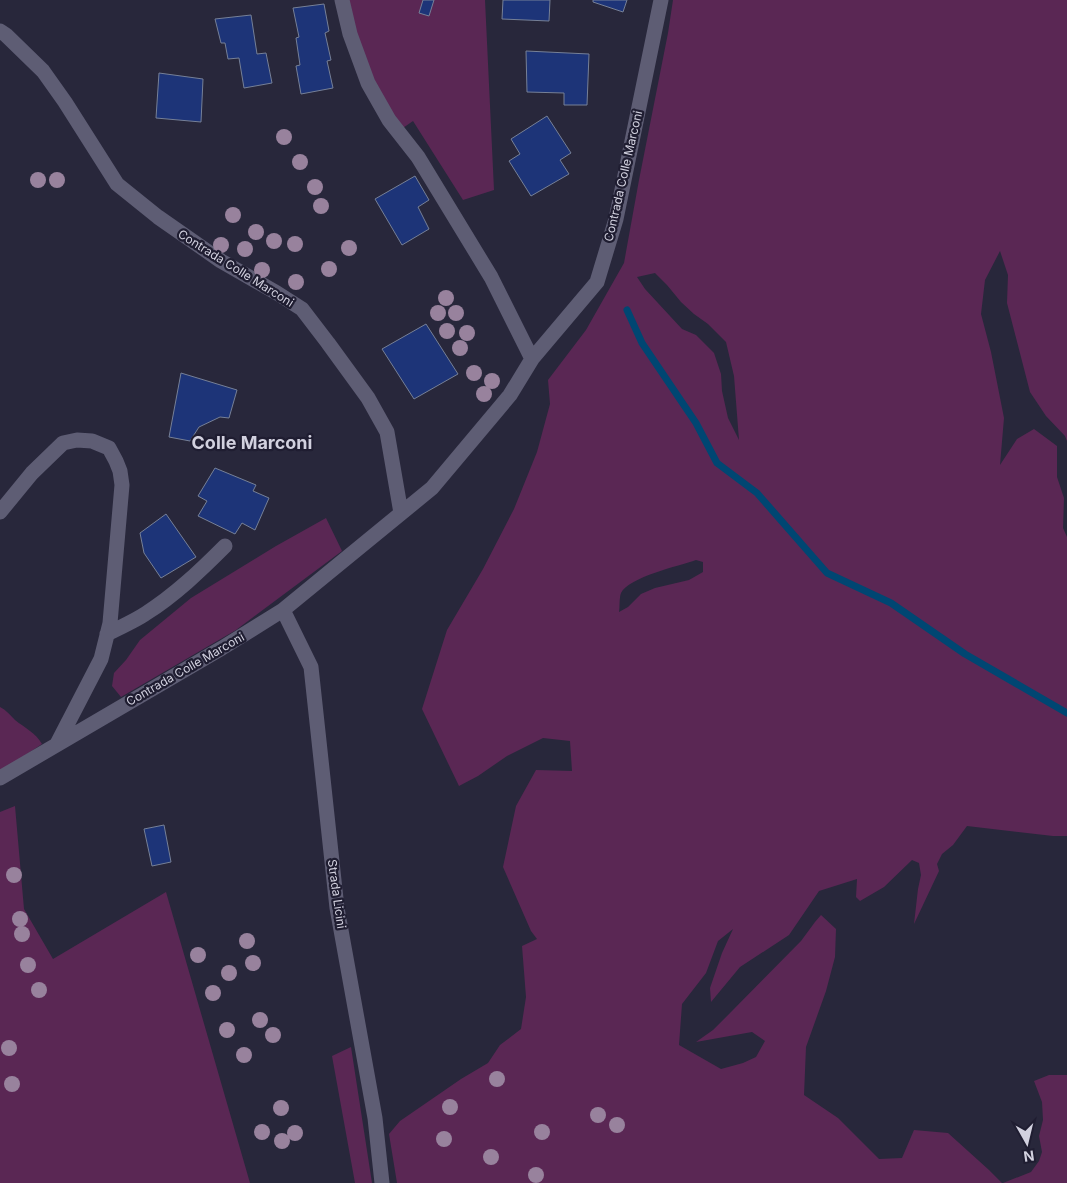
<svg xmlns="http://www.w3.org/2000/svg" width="1067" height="1183" viewBox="0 0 1067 1183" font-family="Inter,sans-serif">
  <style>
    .green { fill: #5a2754; fill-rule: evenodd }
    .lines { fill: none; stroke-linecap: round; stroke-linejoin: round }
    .stream { stroke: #004672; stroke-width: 7 }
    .building { fill: #1d3478; stroke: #768097 }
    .minor { stroke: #5e5d74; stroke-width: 15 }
    .tree { fill: #98829d }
    .labels { text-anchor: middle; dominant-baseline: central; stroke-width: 4.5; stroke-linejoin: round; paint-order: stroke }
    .street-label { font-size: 12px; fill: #d2d1df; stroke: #1f1d31 }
    .district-label { font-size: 18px; font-weight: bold; fill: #d2d1df; stroke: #1f1d31 }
  </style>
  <rect width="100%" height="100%" fill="#28273b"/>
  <path class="green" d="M 344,0 L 485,0 L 494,190 L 463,200 L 413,121 L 400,130 L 382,105 Z
    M 673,0 L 1067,0 L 1067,441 L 1065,436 L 1046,416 L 1030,392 L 1007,303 L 1008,275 L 1000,251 L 985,280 L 981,314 L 991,352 L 1004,418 L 1000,465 L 1017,439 L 1034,429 L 1057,446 L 1057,477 L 1064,498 L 1063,528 L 1067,537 L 1067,836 L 1053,836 L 967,826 L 953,845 L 942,854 L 937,864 L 939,871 L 914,924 L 918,889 L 921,875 L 919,863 L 912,860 L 884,887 L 860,901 L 856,897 L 857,879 L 819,891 L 789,935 L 740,967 L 711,1002 L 710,988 L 722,953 L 733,929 L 718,941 L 706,973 L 682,1004 L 679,1045 L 721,1069 L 743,1063 L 756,1057 L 765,1041 L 752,1032 L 696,1042 L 713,1030 L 731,1012 L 801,941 L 815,922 L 821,915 L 836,929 L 835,957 L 826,991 L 806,1047 L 804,1095 L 838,1118 L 879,1159 L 902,1158 L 914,1130 L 948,1133 L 989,1170 L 1002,1183 L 397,1183 L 389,1134 L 400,1121 L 461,1079 L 488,1063 L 500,1045 L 521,1029 L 526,997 L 522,946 L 537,939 L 531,931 L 503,867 L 516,806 L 536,770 L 572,771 L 570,741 L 543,738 L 507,756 L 478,776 L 459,786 L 422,709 L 447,630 L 483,569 L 514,509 L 537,452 L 550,404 L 548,380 L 586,330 L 624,263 L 639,180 L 668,33 ZM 655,273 L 667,285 L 681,302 L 694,314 L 708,324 L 726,342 L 734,376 L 739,440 L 728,418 L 722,391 L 721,374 L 714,353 L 696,335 L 682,329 L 645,289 L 637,277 ZM 696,560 L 703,562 L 703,572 L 689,580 L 655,588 L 641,594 L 628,607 L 619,612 C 620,607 619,598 621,593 C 629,577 679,566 696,560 Z
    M 326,518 L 342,551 L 236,630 L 121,697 L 112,686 L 114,673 L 126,660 L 140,640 L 191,598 L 276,546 Z
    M 0,707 C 6,710 10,715 15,720 C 25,728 36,733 42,744 L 6,768 L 0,770 Z
    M 15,806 L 24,909 L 53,959 L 166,892 L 250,1183 L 0,1183 L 0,812 Z
    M 351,1047 L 372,1183 L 355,1183 L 332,1056 Z
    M 1049,1075 L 1067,1075 L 1067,1183 L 1003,1183 L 1031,1172 L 1039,1161 L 1042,1152 L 1039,1136 L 1043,1120 L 1042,1102 L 1034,1081 Z"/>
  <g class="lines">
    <path class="stream" d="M 627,310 L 642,343 L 696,423 L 717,463 L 757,493 L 827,573 L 891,603 L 965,654 L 1067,713"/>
  </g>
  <path class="building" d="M 423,0 L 434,0 L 429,16 L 419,13 Z
    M 503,0 L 550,0 L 549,21 L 502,19 Z
    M 593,0 L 627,0 L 623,12 L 593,2 Z
    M 324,4 L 329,31 L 325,33 L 331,60 L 327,61 L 333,88 L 301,94 L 296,66 L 300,65 L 296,38 L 299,37 L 293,8 Z
    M 251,15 L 257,54 L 266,53 L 272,83 L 244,88 L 239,58 L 228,59 L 225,43 L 221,43 L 215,19 Z
    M 526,51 L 589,54 L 587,105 L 564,105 L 564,93 L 527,92 Z
    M 159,73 L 203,79 L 201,122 L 156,118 Z
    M 547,116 L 571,153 L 560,160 L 569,174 L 531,196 L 509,161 L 520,154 L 511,139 Z
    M 415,176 L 429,200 L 418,207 L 429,229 L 402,245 L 375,199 Z
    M 426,324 L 458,374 L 414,399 L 382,349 Z
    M 181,373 L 237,390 L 229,418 L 220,417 L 199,427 L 190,441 L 169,437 Z
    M 215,468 L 256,485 L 253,491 L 269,498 L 255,530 L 242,523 L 235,534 L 198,516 L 207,501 L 198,496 Z
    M 166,514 L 196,557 L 161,578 L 144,553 L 140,533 Z
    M 164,825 L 171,862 L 152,866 L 144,829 Z"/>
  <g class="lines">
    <path class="minor" d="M 342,0 L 350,34 L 368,83 L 389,120 L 418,157 L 491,277 L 532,359
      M 0,31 L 6,35 L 43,71 L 65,102 L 117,184 L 158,217 L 221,261 L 277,293 L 302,309 L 328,343 L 368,398 L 387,432 L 401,513
      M 0,512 L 32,473 L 63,443 L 77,440 L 92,441 L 109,448 L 116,461 L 120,471 L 122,485 L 110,623 L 101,659 L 57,744
      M 283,610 L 311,667 L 337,908 L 375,1118 L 382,1183
      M 107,634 C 120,627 133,622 145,614 C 175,595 200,571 225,546
      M 0,778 L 222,648 L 283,610 L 432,488 L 510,395 L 532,359 L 597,282 L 616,219 L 661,0"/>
  </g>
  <g class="tree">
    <circle cx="284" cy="137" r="8"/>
    <circle cx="300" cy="162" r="8"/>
    <circle cx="38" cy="180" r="8"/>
    <circle cx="57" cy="180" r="8"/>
    <circle cx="315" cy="187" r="8"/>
    <circle cx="321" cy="206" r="8"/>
    <circle cx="233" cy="215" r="8"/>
    <circle cx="256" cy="232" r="8"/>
    <circle cx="274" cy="241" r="8"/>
    <circle cx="295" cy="244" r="8"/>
    <circle cx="221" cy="245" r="8"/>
    <circle cx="349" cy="248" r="8"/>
    <circle cx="245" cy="249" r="8"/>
    <circle cx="329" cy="269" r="8"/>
    <circle cx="262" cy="270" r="8"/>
    <circle cx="296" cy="282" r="8"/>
    <circle cx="446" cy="298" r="8"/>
    <circle cx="438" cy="313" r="8"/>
    <circle cx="456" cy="313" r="8"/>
    <circle cx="447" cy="331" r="8"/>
    <circle cx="467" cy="333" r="8"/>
    <circle cx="460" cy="348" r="8"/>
    <circle cx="474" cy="373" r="8"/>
    <circle cx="492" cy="381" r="8"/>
    <circle cx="484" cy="394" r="8"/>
    <circle cx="14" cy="875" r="8"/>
    <circle cx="20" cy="919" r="8"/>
    <circle cx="22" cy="934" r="8"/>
    <circle cx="247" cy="941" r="8"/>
    <circle cx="198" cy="955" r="8"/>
    <circle cx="253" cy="963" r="8"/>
    <circle cx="28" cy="965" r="8"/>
    <circle cx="229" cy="973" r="8"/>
    <circle cx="39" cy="990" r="8"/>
    <circle cx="213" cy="993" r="8"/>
    <circle cx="260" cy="1020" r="8"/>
    <circle cx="227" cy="1030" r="8"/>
    <circle cx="273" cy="1035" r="8"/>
    <circle cx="9" cy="1048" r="8"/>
    <circle cx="244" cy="1055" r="8"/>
    <circle cx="497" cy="1079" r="8"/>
    <circle cx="12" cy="1084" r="8"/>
    <circle cx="450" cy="1107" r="8"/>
    <circle cx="281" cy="1108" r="8"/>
    <circle cx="598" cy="1115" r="8"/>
    <circle cx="617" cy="1125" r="8"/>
    <circle cx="262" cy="1132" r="8"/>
    <circle cx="542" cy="1132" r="8"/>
    <circle cx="295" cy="1133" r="8"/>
    <circle cx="444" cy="1139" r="8"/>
    <circle cx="282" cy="1141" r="8"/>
    <circle cx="491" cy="1157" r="8"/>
    <circle cx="536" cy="1175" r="8"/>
  </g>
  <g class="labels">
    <g class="street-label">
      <text transform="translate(623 176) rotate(-77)">Contrada Colle Marconi</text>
      <text transform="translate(236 268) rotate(32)">Contrada Colle Marconi</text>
      <text transform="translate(185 669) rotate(-30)">Contrada Colle Marconi</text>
      <text transform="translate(337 894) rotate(82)">Strada Licini</text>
    </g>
    <g class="district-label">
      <text x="252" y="442">Colle Marconi</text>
    </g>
  </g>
  <g transform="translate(1027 1143) rotate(172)" stroke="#1f1d31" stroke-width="4" paint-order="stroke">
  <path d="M0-4L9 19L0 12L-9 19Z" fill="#d2d1df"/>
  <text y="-8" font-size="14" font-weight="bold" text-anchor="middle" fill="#d2d1df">N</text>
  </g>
</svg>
